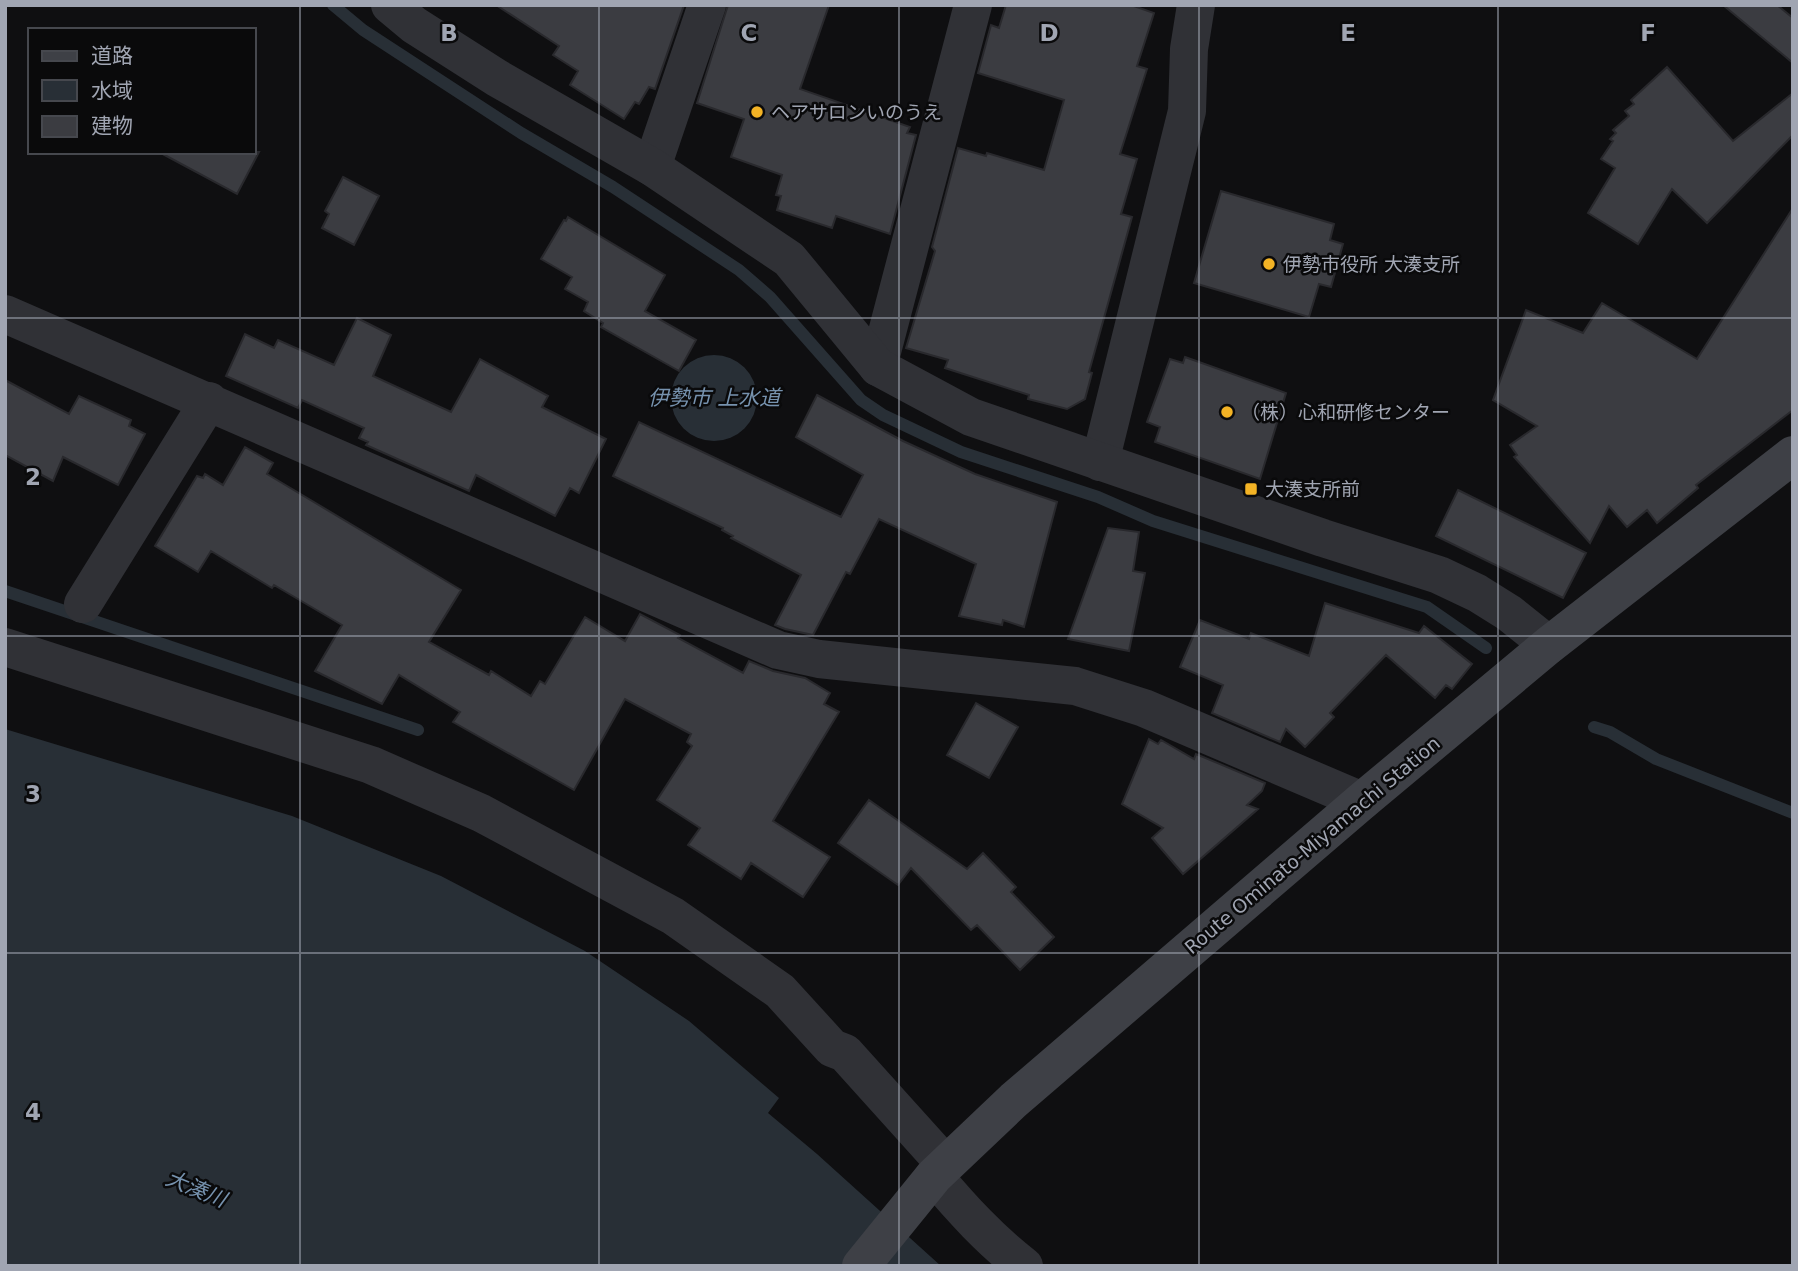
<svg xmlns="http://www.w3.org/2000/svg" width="1798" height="1271" viewBox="0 0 1798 1271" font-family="'DejaVu Sans','Noto Sans JP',sans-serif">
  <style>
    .water { fill: #282f36 }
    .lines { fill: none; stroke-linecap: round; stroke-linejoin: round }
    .stream { stroke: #282f36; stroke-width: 12 }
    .building { fill: #3b3c41; stroke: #29292d; stroke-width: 2 }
    .minor { stroke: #303136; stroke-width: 38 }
    .tertiary { stroke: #303136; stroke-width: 38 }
    .secondary { stroke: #3e4046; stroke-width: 38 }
    .grid { fill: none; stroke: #a0a5b2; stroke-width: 2; stroke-opacity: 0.55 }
    .poi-dot { fill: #f3b325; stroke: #0a0a0b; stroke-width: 2.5 }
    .labels { text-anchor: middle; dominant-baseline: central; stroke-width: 5; stroke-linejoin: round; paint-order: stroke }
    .poi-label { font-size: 19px; fill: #a0a5b2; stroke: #0a0a0b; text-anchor: start }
    .street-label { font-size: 19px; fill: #a0a5b2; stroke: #0a0a0b }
    .water-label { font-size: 21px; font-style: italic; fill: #7692ae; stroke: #0a0a0b }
    .grid-label { font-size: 23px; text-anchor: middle; font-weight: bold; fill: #a0a5b2; stroke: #0a0a0b; stroke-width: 5; stroke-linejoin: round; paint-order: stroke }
  </style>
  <rect width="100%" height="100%" fill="#0f0f11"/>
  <path class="water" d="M671 398a43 43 0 1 1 86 0a43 43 0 1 1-86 0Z
    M 5,729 L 292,816 L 441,876 L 585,951 L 689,1021 L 779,1098 L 768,1113 L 817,1154 L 941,1266 L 5,1266 Z"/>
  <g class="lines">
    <path class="stream" d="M 333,5 L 363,30 L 521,133 L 613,187 L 739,270 L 770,297 L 861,400 L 883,415 L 961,452 L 1098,497 L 1153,521 L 1427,607 L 1486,648
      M 5,591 L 418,730
      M 1594,727 L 1610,732 L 1656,759 L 1793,813"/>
  </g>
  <path class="building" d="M 496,5 L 684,5 L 655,89 L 649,87 L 639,104 L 635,102 L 624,119 L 570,85 L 578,71 L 553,55 L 559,46 Z
    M 728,5 L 829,5 L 800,89 L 910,127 L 907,133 L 916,135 L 890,234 L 836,216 L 832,228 L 777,210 L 781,196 L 776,195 L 782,175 L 731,157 L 744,119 L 697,103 Z
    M 1006,5 L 1131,5 L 1154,13 L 1137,66 L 1147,69 L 1120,154 L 1137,159 L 1121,214 L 1132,217 L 1089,372 L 1092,373 L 1085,399 L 1067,409 L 1028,399 L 1029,395 L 945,368 L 948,360 L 906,348 L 935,251 L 932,247 L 958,148 L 986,156 L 987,153 L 1044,170 L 1064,100 L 978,73 L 991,25 L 999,28 Z
    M 1723,5 L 1777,5 L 1793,18 L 1793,63 Z
    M 1667,67 L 1733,141 L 1793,93 L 1793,135 L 1707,223 L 1672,189 L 1638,244 L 1588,213 L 1615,168 L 1601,159 L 1613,141 L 1610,139 L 1616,133 L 1613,130 L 1629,116 L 1625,111 L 1634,104 L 1631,100 Z
    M 159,152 L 259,152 L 237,194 Z
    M 343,177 L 379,196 L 354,245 L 322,228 L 329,214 L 325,211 Z
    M 1221,191 L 1334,224 L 1330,240 L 1343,244 L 1331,287 L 1319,284 L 1309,317 L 1194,283 Z
    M 1793,208 L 1793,410 L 1696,485 L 1698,488 L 1657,523 L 1647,510 L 1627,527 L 1609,506 L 1590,543 L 1514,457 L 1517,455 L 1510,445 L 1537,426 L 1493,400 L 1526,310 L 1583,333 L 1602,303 L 1697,359 Z
    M 568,217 L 665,275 L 645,311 L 696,340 L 679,371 L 601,327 L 603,323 L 584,311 L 588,302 L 565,289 L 572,277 L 541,259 L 564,220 L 566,221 Z
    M 357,318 L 391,335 L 373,376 L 451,412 L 480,359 L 548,396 L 542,407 L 606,439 L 579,493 L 570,488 L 555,516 L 476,475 L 469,491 L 366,445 L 368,442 L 359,438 L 364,428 L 302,400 L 298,408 L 226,376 L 245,334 L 274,348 L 278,340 L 334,365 Z
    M 1185,357 L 1286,393 L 1260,479 L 1155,442 L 1160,427 L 1147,422 L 1170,359 L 1183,363 Z
    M 5,380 L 69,414 L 79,396 L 131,420 L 129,426 L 145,434 L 118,485 L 63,457 L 53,481 L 5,455 Z
    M 817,395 L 903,441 L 975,474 L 1057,502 L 1024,627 L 1003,620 L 1002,625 L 959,616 L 976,564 L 879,519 L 850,574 L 846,572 L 813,635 L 785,629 L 775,625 L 801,575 L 731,538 L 733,536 L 722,530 L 723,528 L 613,476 L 639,422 L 841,517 L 863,475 L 796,437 Z
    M 245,447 L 273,463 L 267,474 L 461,590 L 429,642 L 489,675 L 491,671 L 531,696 L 540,681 L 545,684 L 585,617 L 625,641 L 640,614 L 680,635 L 678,638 L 743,673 L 749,661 L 773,671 L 805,678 L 830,693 L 824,704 L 839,712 L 773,821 L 830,857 L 803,897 L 751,863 L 741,879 L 688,845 L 700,828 L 657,800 L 692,746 L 687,742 L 691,734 L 625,699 L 574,790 L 453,722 L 460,712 L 399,675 L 382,704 L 315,671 L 342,625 L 274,585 L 272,588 L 211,551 L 198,572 L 155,546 L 197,476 L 203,478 L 205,474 L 223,485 Z
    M 1458,490 L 1586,553 L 1563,598 L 1436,536 Z
    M 1108,528 L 1139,532 L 1133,571 L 1145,573 L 1129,651 L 1068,639 Z
    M 1325,603 L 1419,633 L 1424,626 L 1472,664 L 1452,689 L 1446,685 L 1435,698 L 1386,655 L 1330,713 L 1334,717 L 1305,747 L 1286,729 L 1280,742 L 1212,713 L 1223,685 L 1180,667 L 1200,620 L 1249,639 L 1251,633 L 1309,656 Z
    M 976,703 L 1018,727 L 989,778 L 947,755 Z
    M 1149,739 L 1158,744 L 1161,740 L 1194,759 L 1196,754 L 1265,783 L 1262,791 L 1247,805 L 1258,809 L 1183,874 L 1152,838 L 1163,828 L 1122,804 Z
    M 869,800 L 967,869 L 983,853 L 1016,887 L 1011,892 L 1054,937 L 1020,970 L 977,925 L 971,930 L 911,868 L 898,885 L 838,843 Z"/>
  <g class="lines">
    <path class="minor" d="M 652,167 L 707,5
      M 5,314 L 778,650 L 819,659 L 1075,686 L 1144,708 L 1362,801
      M 878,367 L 973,5
      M 1100,462 L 1187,111 L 1189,49 L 1196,5
      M 83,604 L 209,401
      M 5,647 L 371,765 L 481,813 L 673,916 L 780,991 L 832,1048 L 845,1053 L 945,1164
      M 934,1176 C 962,1209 990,1240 1024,1266"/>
    <path class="tertiary" d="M 390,5 L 414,25 L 497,78 L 652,167 L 789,259 L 878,367 L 971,417 L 1323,538 L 1439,575 L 1477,593 L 1509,613 L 1549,645"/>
    <path class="secondary" d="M 861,1266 L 934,1176 L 1014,1100 L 1362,801 L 1549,645 L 1793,455"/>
  </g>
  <path class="grid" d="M 300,5 L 300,1266M 599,5 L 599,1266M 899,5 L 899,1266M 1199,5 L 1199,1266M 1498,5 L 1498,1266M 5,318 L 1793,318M 5,636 L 1793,636M 5,953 L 1793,953"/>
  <g class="poi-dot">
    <circle cx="757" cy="112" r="7"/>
    <circle cx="1269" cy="264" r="7"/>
    <circle cx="1227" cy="412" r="7"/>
    <rect x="1244" y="482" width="14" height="14" rx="3.5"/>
  </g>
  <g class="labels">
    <g class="poi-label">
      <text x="771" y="112">ヘアサロンいのうえ</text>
      <text x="1283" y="264">伊勢市役所 大湊支所</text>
      <text x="1241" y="412">（株）心和研修センター</text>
      <text x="1265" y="489">大湊支所前</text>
    </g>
    <g class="street-label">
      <text transform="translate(1312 845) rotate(-40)">Route Ominato-Miyamachi Station</text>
    </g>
    <g class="water-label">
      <text x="714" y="398">伊勢市 上水道</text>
      <text transform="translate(196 1189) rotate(22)">大湊川</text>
    </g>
  </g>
  <g class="grid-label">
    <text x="449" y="41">B</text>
    <text x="749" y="41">C</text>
    <text x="1049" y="41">D</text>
    <text x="1348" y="41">E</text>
    <text x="1648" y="41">F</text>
    <text x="33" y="485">2</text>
    <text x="33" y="802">3</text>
    <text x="33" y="1120">4</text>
  </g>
  <rect width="1798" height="1271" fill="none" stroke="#a0a5b2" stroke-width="14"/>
  <rect x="28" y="28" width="228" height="126" fill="#0a0a0b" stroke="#46484e" stroke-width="2"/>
  <rect x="42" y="51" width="35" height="10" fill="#3e4046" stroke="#46484e" stroke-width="2"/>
  <text x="91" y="63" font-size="21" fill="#a0a5b2">道路</text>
  <rect x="42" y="80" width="35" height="21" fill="#282f36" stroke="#46484e" stroke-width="2"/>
  <text x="91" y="98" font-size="21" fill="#a0a5b2">水域</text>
  <rect x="42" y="116" width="35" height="21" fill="#3b3c41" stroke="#46484e" stroke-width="2"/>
  <text x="91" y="133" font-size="21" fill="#a0a5b2">建物</text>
</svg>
